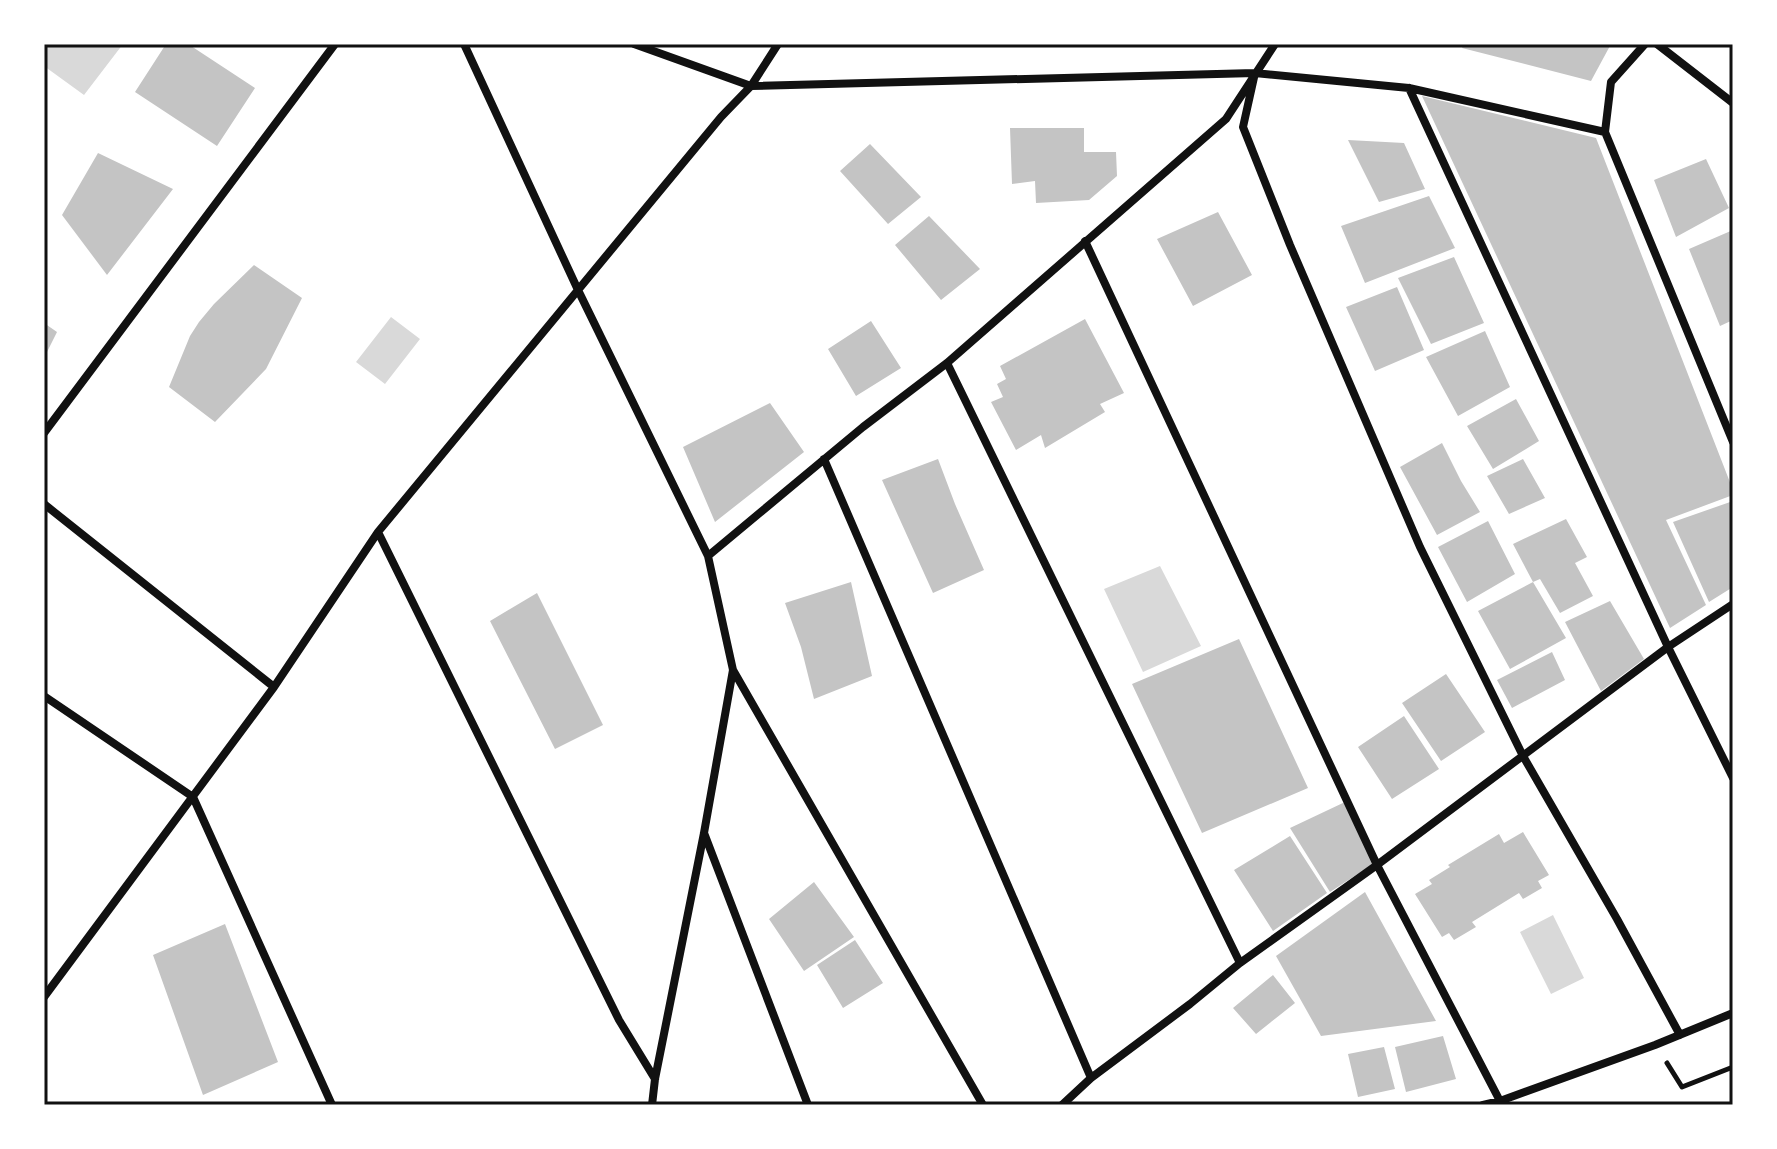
<svg xmlns="http://www.w3.org/2000/svg" width="1777" height="1149" viewBox="0 0 1777 1149" font-family="Signika,sans-serif">
  <style>
    .water { fill: #d9d9d9 }
    .building { fill: #c4c4c4 }
    .lines { fill: none; stroke-linecap: round; stroke-linejoin: round }
    .path { stroke: #111; stroke-width: 5 }
    .minor { stroke: #111; stroke-width: 8 }
    .neatline { fill: none; stroke: #111; stroke-width: 3 }
  </style>
  <rect width="100%" height="100%" fill="#fff"/>
  <path class="water" d="M 44,44 L 123,44 L 84,95 L 44,66 Z
    M 391,317 L 420,339 L 385,384 L 356,362 Z
    M 1160,566 L 1201,646 L 1143,672 L 1104,589 Z
    M 1553,915 L 1584,978 L 1551,994 L 1520,932 Z"/>
  <path class="building" d="M 166,44 L 188,44 L 255,88 L 217,146 L 135,92 Z
    M 1464,44 L 1611,44 L 1591,81 L 1462,48 Z
    M 1422,96 L 1596,138 L 1733,490 L 1733,495 L 1666,520 L 1706,605 L 1670,628 Z
    M 1010,128 L 1084,128 L 1084,152 L 1116,152 L 1117,176 L 1089,200 L 1036,203 L 1035,181 L 1012,184 Z
    M 1348,140 L 1404,143 L 1425,189 L 1379,202 Z
    M 870,144 L 921,197 L 888,224 L 840,171 Z
    M 98,153 L 173,189 L 107,275 L 62,215 Z
    M 1706,159 L 1729,208 L 1676,237 L 1654,180 Z
    M 1429,196 L 1455,248 L 1365,283 L 1341,226 Z
    M 1218,212 L 1252,275 L 1193,306 L 1157,239 Z
    M 929,216 L 980,269 L 941,300 L 895,245 Z
    M 1733,230 L 1733,320 L 1720,326 L 1689,249 Z
    M 1454,257 L 1484,323 L 1431,344 L 1398,278 Z
    M 254,265 L 302,298 L 266,369 L 215,422 L 169,387 L 190,336 L 199,322 L 214,304 Z
    M 1397,287 L 1424,350 L 1375,371 L 1346,307 Z
    M 1085,319 L 1124,393 L 1100,404 L 1105,412 L 1045,448 L 1041,435 L 1016,450 L 991,402 L 1003,397 L 997,384 L 1006,379 L 1000,366 Z
    M 871,321 L 901,368 L 856,396 L 828,349 Z
    M 44,323 L 57,332 L 44,358 Z
    M 1485,331 L 1510,387 L 1458,416 L 1426,357 Z
    M 1516,399 L 1539,441 L 1493,469 L 1467,426 Z
    M 770,403 L 804,452 L 715,522 L 683,447 Z
    M 1442,443 L 1461,481 L 1480,512 L 1437,535 L 1400,467 Z
    M 938,459 L 955,504 L 984,570 L 933,593 L 882,480 Z
    M 1523,459 L 1545,498 L 1509,514 L 1487,476 Z
    M 1733,501 L 1733,587 L 1709,602 L 1673,522 Z
    M 1566,519 L 1587,557 L 1575,563 L 1593,596 L 1560,613 L 1540,579 L 1533,582 L 1513,544 Z
    M 1488,521 L 1515,574 L 1467,602 L 1438,547 Z
    M 851,582 L 872,676 L 814,699 L 801,647 L 785,603 Z
    M 1533,582 L 1566,638 L 1510,669 L 1478,611 Z
    M 537,593 L 603,725 L 555,749 L 490,621 Z
    M 1610,601 L 1644,659 L 1601,691 L 1565,622 Z
    M 1239,639 L 1308,788 L 1202,833 L 1132,684 Z
    M 1552,652 L 1565,680 L 1512,708 L 1497,680 Z
    M 1446,674 L 1485,732 L 1441,761 L 1402,703 Z
    M 1404,716 L 1439,769 L 1392,799 L 1358,747 Z
    M 1345,802 L 1373,864 L 1330,892 L 1290,828 Z
    M 1523,832 L 1549,875 L 1538,881 L 1542,888 L 1523,899 L 1519,893 L 1472,922 L 1476,927 L 1454,940 L 1449,933 L 1442,937 L 1415,894 L 1432,884 L 1429,880 L 1450,867 L 1448,865 L 1499,834 L 1504,843 Z
    M 1290,836 L 1327,893 L 1273,931 L 1234,870 Z
    M 814,882 L 854,937 L 804,971 L 769,919 Z
    M 1365,892 L 1436,1021 L 1321,1036 L 1276,956 Z
    M 225,924 L 278,1062 L 203,1095 L 153,955 Z
    M 855,940 L 883,983 L 843,1008 L 817,965 Z
    M 1273,975 L 1295,1003 L 1256,1034 L 1233,1008 Z
    M 1443,1036 L 1456,1079 L 1406,1092 L 1395,1047 Z
    M 1384,1047 L 1395,1089 L 1358,1097 L 1348,1054 Z"/>
  <g class="lines">
    <path class="path" d="M 1667,1063 L 1682,1087 L 1733,1067"/>
    <path class="minor" d="M 464,44 L 578,290 L 708,556 L 733,670 L 704,833 L 655,1079 L 652,1105
      M 634,44 L 751,86 L 1255,73 L 1409,88 L 1605,132
      M 1645,44 L 1611,82 L 1605,132 L 1733,442
      M 1657,44 L 1733,103
      M 1255,73 L 1243,127 L 1290,245 L 1420,547 L 1523,756 L 1617,919 L 1680,1035
      M 1409,88 L 1668,647 L 1733,778
      M 1085,241 L 1377,865 L 1500,1101
      M 947,363 L 1240,963
      M 44,433 L 335,44
      M 824,459 L 1091,1078
      M 44,504 L 274,687
      M 378,532 L 619,1020 L 655,1079
      M 708,556 L 863,427 L 947,363 L 1226,119 L 1275,44
      M 733,670 L 983,1105
      M 44,696 L 193,797 L 332,1105
      M 704,833 L 808,1105
      M 44,997 L 274,687 L 378,532 L 721,117 L 751,86 L 778,44
      M 1062,1105 L 1091,1078 L 1190,1004 L 1240,963 L 1377,865 L 1668,647 L 1733,604
      M 1483,1105 L 1500,1101 L 1655,1045 L 1733,1013"/>
  </g>
  <rect width="1777" height="1149" fill="none" stroke="#ffffff" stroke-width="92"/>
  <rect x="46" y="46" width="1685" height="1057" class="neatline"/>
</svg>
